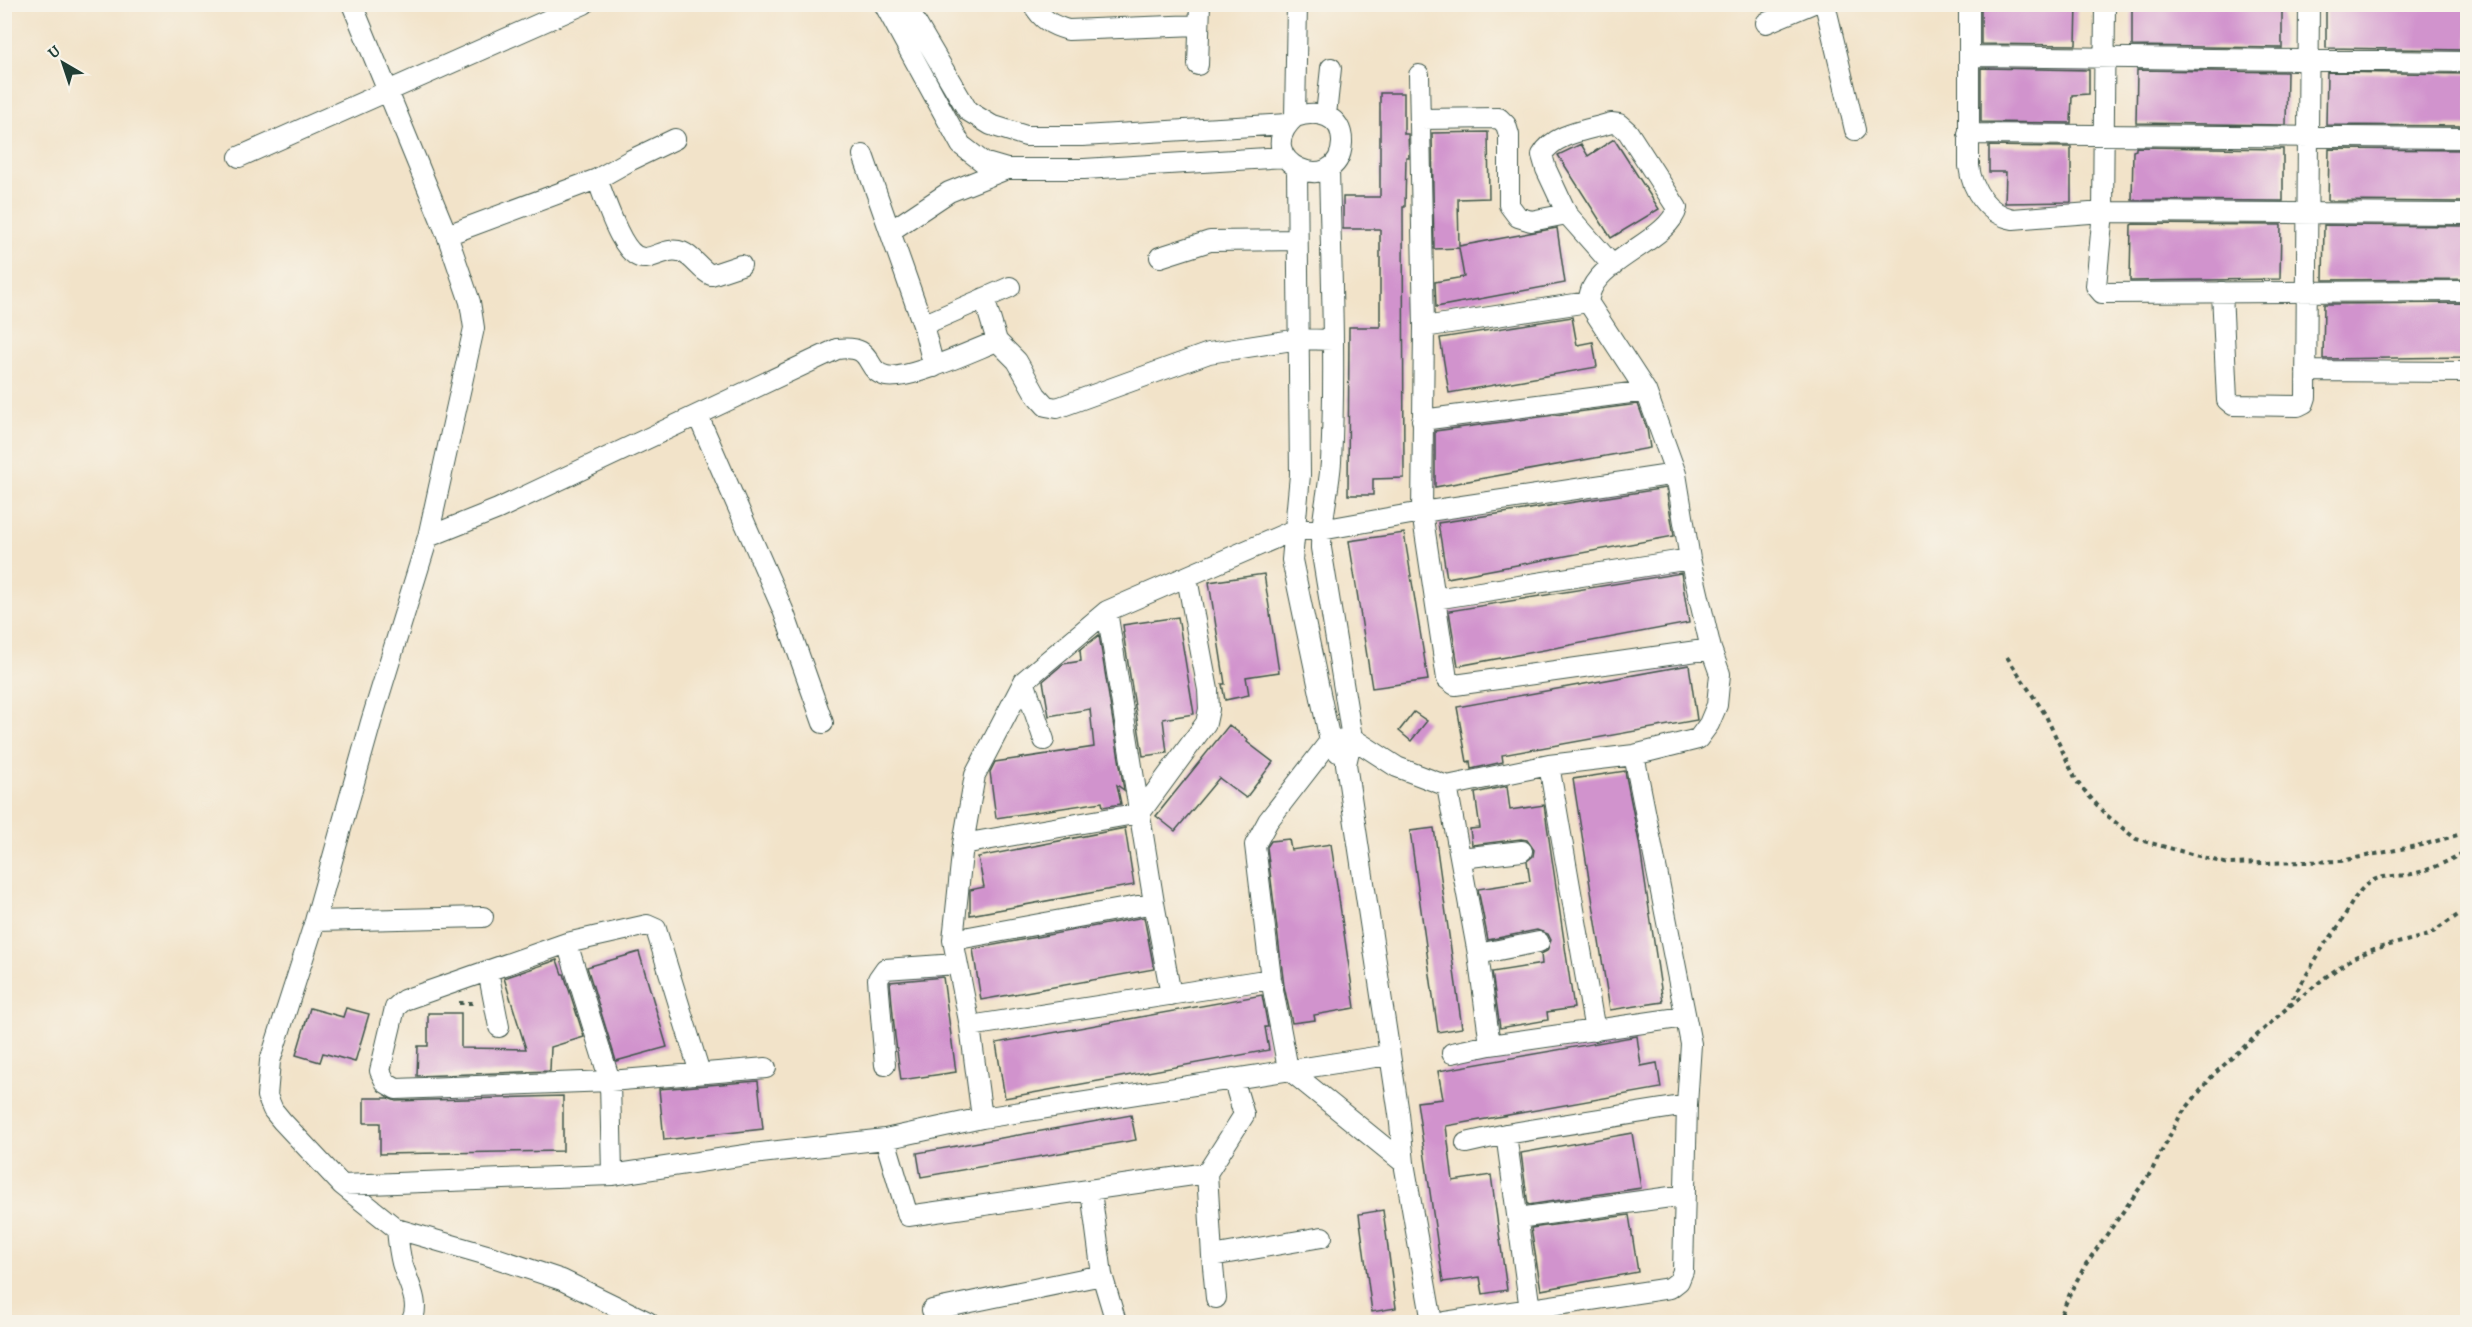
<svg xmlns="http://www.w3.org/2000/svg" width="2472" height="1327" viewBox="0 0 2472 1327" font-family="Alegreya,serif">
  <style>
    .building { fill: #d193cd }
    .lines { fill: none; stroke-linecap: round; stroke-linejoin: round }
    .street-casing { stroke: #3f564a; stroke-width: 22 }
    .path { stroke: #3f564a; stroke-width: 4; stroke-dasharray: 4.5 4.5; stroke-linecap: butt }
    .street { stroke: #fff; stroke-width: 20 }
  </style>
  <rect width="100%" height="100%" fill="#f7f3e8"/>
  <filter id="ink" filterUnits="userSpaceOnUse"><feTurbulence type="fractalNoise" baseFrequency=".0167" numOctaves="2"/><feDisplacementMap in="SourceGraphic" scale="12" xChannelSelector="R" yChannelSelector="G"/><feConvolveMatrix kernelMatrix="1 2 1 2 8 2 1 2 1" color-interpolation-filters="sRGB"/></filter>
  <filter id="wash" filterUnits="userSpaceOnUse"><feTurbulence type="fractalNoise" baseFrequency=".008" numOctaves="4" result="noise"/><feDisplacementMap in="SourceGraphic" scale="24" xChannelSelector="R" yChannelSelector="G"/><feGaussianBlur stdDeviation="1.35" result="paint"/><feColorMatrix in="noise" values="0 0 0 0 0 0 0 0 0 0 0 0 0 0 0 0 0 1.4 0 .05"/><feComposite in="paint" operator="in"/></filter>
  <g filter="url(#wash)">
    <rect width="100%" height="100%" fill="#f2e3c9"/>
    <g id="blocks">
      <path class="building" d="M 1981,4 L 2077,4 L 2076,45 L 1981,44 Z
        M 2132,4 L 2282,4 L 2282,48 L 2132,46 Z
        M 2326,4 L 2468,4 L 2468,50 L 2326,48 Z
        M 1981,68 L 2089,70 L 2089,94 L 2072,95 L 2071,123 L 1981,122 Z
        M 2137,70 L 2287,72 L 2286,125 L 2136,123 Z
        M 2327,72 L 2468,74 L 2468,126 L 2326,125 Z
        M 1380,93 L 1404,93 L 1404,134 L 1408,134 L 1409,157 L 1406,157 L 1405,207 L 1403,207 L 1404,478 L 1373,479 L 1373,495 L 1348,495 L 1349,327 L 1380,327 L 1380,229 L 1343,229 L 1343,197 L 1380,197 Z
        M 1488,132 L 1489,198 L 1458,199 L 1459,246 L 1557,228 L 1565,283 L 1436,307 L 1435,282 L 1464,277 L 1459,248 L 1434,249 L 1432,133 Z
        M 1614,139 L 1659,209 L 1611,238 L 1558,155 L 1581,144 L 1588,156 Z
        M 1989,146 L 2071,147 L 2071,202 L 2005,203 L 2006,172 L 1989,172 Z
        M 2136,147 L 2283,149 L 2283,201 L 2132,200 L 2133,151 L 2136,150 Z
        M 2329,149 L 2468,150 L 2468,202 L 2328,201 Z
        M 2133,224 L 2281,225 L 2280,279 L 2130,281 L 2131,225 Z
        M 2324,225 L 2468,226 L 2468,279 L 2323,280 Z
        M 2468,303 L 2468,357 L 2323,359 L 2324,304 Z
        M 1572,317 L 1577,345 L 1593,342 L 1597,367 L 1449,393 L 1440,338 Z
        M 1638,404 L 1647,429 L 1650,448 L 1435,487 L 1435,431 Z
        M 1666,488 L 1674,536 L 1447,578 L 1438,523 Z
        M 1404,533 L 1428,680 L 1372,688 L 1349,541 Z
        M 1681,573 L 1689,623 L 1458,666 L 1449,611 Z
        M 1264,574 L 1279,672 L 1246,677 L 1249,695 L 1225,700 L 1222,684 L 1225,684 L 1209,582 Z
        M 1178,617 L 1194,714 L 1163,719 L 1167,753 L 1143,756 L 1123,632 L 1124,632 L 1123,625 Z
        M 1099,635 L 1124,790 L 1117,785 L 1121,804 L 1103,807 L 1102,802 L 996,818 L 990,772 L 995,762 L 1094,747 L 1090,709 L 1049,716 L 1043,681 L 1063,664 L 1081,661 L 1080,650 Z
        M 1689,665 L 1697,720 L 1502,755 L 1503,762 L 1471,769 L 1470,761 L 1467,762 L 1457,707 Z
        M 1414,712 L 1427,721 L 1411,741 L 1399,731 Z
        M 1229,725 L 1248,740 L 1247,742 L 1273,762 L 1246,798 L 1219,778 L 1175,831 L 1156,816 Z
        M 1625,771 L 1639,842 L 1663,1002 L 1610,1010 L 1573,779 Z
        M 1507,786 L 1510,810 L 1544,805 L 1574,1008 L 1547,1012 L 1548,1020 L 1500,1028 L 1492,972 L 1542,964 L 1541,954 L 1547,951 L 1551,940 L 1548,934 L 1537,930 L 1488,940 L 1478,889 L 1530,881 L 1527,861 L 1533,856 L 1534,850 L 1527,840 L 1521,839 L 1472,845 L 1470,829 L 1480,828 L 1475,793 Z
        M 1125,828 L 1134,885 L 970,915 L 970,890 L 984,887 L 978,857 Z
        M 1434,828 L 1462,1028 L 1438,1032 L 1410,831 Z
        M 1289,839 L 1291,850 L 1331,844 L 1355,1008 L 1314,1015 L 1315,1020 L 1292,1023 L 1284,986 L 1267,847 L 1271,841 Z
        M 1144,917 L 1154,969 L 981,1000 L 973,949 Z
        M 639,952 L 667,1047 L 616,1061 L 587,967 Z
        M 557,960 L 562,974 L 564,974 L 584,1037 L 551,1047 L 550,1071 L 417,1076 L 418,1046 L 428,1046 L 428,1013 L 461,1013 L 461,1048 L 526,1049 L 504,978 Z
        M 943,977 L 956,1072 L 901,1080 L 895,1036 L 890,982 Z
        M 1262,995 L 1268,1027 L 1265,1027 L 1269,1050 L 1005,1098 L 996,1043 Z
        M 310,1008 L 343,1017 L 346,1008 L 369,1014 L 355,1062 L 323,1053 L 320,1062 L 296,1055 Z
        M 1637,1036 L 1641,1066 L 1657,1063 L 1661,1088 L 1446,1126 L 1453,1181 L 1491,1175 L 1507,1290 L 1483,1294 L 1480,1277 L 1443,1282 L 1417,1102 L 1443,1099 L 1438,1071 Z
        M 758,1081 L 763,1129 L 664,1140 L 659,1089 Z
        M 563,1096 L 563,1151 L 380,1154 L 380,1123 L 364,1123 L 364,1098 L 388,1098 L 396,1101 Z
        M 1131,1115 L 1136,1140 L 921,1177 L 917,1153 Z
        M 1632,1133 L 1641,1188 L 1528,1205 L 1521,1153 Z
        M 1383,1210 L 1396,1308 L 1372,1312 L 1359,1214 Z
        M 1629,1215 L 1638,1272 L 1541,1290 L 1531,1228 Z"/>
    </g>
  </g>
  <g filter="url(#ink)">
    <use href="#blocks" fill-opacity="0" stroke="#3f564a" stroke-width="1.5"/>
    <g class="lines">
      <g class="street-casing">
        <path id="street" d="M 352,4 L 447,235 L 470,302 L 474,328 L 428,537 L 371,722 L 315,921 L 270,1061 L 267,1096 L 273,1110 L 282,1121 L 342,1185 L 397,1229 L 487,1255 L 562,1280 L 648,1322
          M 884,4 L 961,145 L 983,162 L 1007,169 L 1084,169 L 1285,157
          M 905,4 L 968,111 L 991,125 L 1026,136 L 1082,136 L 1287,124
          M 1033,4 C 1042,20 1051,25 1068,30 L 1198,25
          M 1825,4 L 1855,130
          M 1969,4 L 1969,166 C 1972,191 1988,214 2013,219 L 2103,212 L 2468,214
          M 2105,4 L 2103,212 L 2096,286 L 2102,293 L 2468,291
          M 1766,23 L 1811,4
          M 1970,56 L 2468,62
          M 1198,65 L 1200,4
          M 1419,75 L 1424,327 L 1422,512 L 1447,679 L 1455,685 L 1711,649
          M 1326,115 L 1331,68
          M 1295,117 C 1316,110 1343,114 1342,143 C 1339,201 1246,161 1295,117 L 1297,4
          M 1420,119 L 1499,118 L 1506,125 L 1509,135 L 1509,205 L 1518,217 L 1531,221 L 1567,214
          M 1968,134 L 2468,138
          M 863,155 L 923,325 L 934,367
          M 239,157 L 584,4
          M 1329,168 C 1331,266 1336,364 1331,462 C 1329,491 1321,519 1321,548 L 1352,738 L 1346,764 L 1399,1114 L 1404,1163 L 1432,1322
          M 1297,169 L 1300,475 L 1292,560 L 1330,741 L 1338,752
          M 597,179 C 605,197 622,261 646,258 C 659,256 669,247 682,252 C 694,257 700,270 711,275 L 741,265
          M 892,230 L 949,192 L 1007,169
          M 447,235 L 597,179 L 631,160 L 675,139
          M 1160,257 L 1210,241 L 1297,240
          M 2222,292 L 2227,400 L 2233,405 L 2298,406 L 2304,403 L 2306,397 L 2309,4
          M 984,298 L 997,341 L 1017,361 L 1036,395 L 1046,406 L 1057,408 L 1209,353 L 1299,339 L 1332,340
          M 923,325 L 1010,287
          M 1424,327 L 1588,302
          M 2306,371 L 2468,372
          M 698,416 L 783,610 L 823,723
          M 1422,420 L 1646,391
          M 428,537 L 498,509 L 837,349 C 877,344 862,370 886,376 C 908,381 974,350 997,341
          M 1435,599 L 1690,559
          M 1107,611 L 1154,903 L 1171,995
          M 1024,681 L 1044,740
          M 1549,765 L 1595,1031
          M 1447,786 L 1549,765 L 1634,755 L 1698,739 L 1709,724 L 1717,705 L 1720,674 L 1711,649 L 1690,559 L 1676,474 L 1646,391 L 1588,302 C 1589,297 1590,292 1592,288 C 1606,258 1671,237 1677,208 L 1628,132 L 1619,124 L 1611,123 C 1589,130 1554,133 1542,155 L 1546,169 L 1567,214 L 1613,266
          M 963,844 L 1140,813 L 1206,723 L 1209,709 L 1208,690 L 1187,578
          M 1461,858 L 1522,851
          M 315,921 L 483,917
          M 953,940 L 1154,903
          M 567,943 L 610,1081 L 612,1175
          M 1478,954 L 1539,942
          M 488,971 L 499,1027
          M 970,1026 L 1271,979
          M 1452,1053 L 1490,1045 L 1685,1017
          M 885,1065 L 878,979 L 885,969 L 956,964
          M 700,1073 L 658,936 L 656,929 L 647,925 L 567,943 L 404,1000 L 395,1008 L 380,1071 L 386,1083 L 396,1089 L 610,1081 L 766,1068
          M 982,1118 L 970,1026 L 953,940 L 963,844 L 975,775 L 1024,681 L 1107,611 L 1294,530 L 1321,530 L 1422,512 L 1676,474
          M 1506,1134 L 1530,1310
          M 885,1139 L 908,1216 L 1207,1173 L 1244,1115 L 1233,1078
          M 1466,1143 L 1506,1134 L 1687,1105
          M 1404,1163 L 1288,1069 L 1271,979 L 1255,845 L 1268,821 L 1330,741 L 1352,738 L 1397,767 L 1447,786 L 1478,954 L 1490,1045
          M 1207,1173 L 1212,1256 L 1322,1237
          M 342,1185 L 612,1175 L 752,1154 L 885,1139 L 982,1118 L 1388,1055
          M 1091,1191 L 1102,1275 L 1116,1322
          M 1518,1218 L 1685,1195
          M 397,1229 C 398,1240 399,1252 402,1263 C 407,1281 422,1304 411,1322
          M 1212,1256 L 1216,1298
          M 932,1310 L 1102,1275
          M 1445,1322 L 1670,1288 L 1679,1281 L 1683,1271 L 1687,1105 L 1691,1044 L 1634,755"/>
      </g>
      <path class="path" d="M 2007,657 L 2045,714 L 2077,782 L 2104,813 L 2136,839 L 2228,864 L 2341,861 L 2426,844 L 2468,832
        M 459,1003 L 475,1003
        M 2288,1006 L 2326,942 C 2343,927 2351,894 2370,882 C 2383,874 2398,877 2412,874 C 2432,870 2450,860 2468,850
        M 2058,1322 L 2071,1291 L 2086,1264 L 2151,1172 L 2180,1116 L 2214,1074 L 2286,1009 L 2327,976 L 2353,958 L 2374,949 L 2429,935 L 2468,908"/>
      <use href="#street" class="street"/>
    </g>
  </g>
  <rect width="2472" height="1327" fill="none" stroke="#f7f3e8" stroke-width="24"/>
  <g transform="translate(63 63) rotate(321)" stroke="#f7f3e8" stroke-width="4.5" paint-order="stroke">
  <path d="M0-4.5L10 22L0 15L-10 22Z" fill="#1f3d34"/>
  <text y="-9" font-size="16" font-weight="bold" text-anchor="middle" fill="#1f3d34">U</text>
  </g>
</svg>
